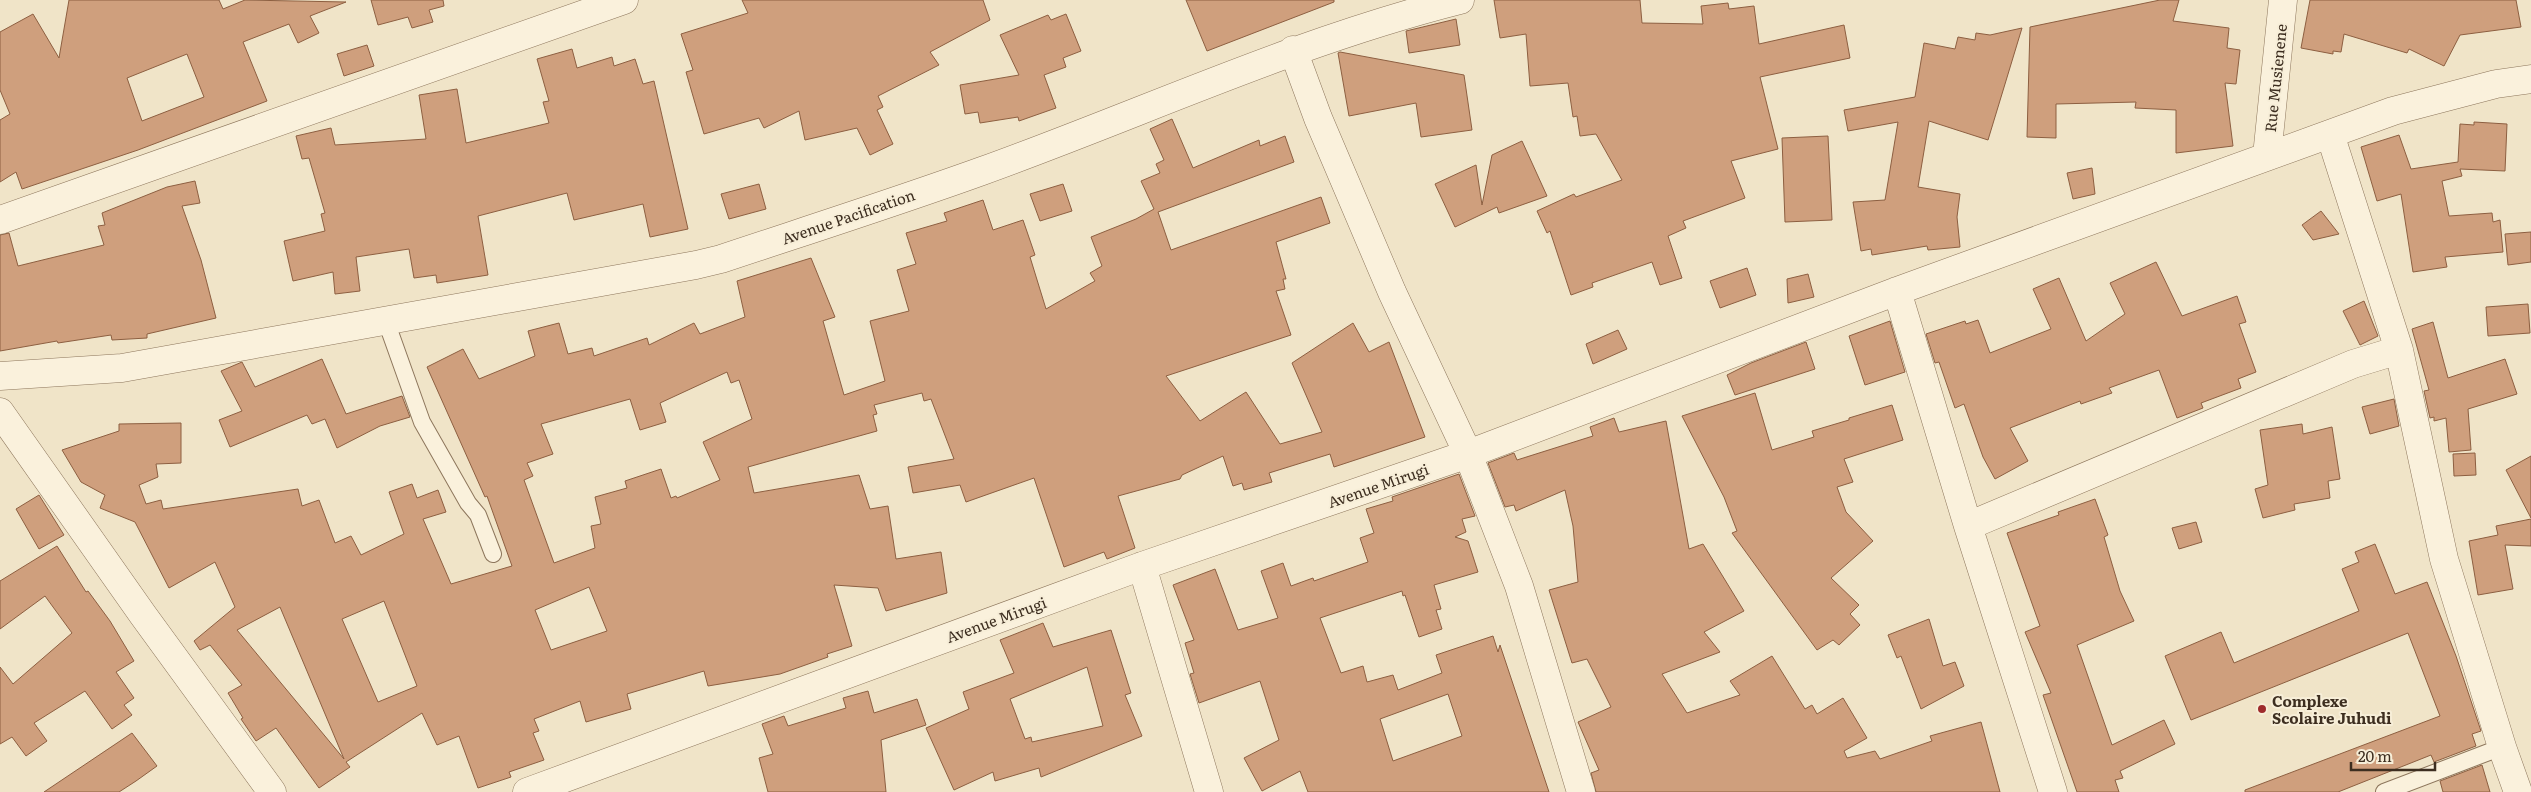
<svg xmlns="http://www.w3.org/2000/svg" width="2531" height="792" viewBox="0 0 2531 792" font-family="Literata,serif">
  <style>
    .building { fill: #cf9f7d; stroke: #8d5f41; fill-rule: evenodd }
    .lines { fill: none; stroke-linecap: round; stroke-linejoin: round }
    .lane-casing { stroke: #8d765c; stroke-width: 18 }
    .street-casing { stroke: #8d765c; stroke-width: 29 }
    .lane { stroke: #faf1dc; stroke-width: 16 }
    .street { stroke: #faf1dc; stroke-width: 28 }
    .poi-dot { fill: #9e2a2b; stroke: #f7eed8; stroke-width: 2 }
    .labels { text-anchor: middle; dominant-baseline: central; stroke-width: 4; stroke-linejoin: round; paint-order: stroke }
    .street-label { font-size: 15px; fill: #3d2e20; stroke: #f7eed8 }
    .poi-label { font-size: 15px; font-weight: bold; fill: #3d2e20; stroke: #f7eed8; text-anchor: start }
  </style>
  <rect width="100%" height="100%" fill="#f0e4c8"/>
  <path class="building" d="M 69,0 L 219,0 L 223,9 L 245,0 L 346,2 L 310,16 L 319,33 L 298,43 L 289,24 L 243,42 L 267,101 L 138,150 L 22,189 L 16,172 L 0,182 L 0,120 L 10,114 L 0,90 L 0,32 L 33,14 L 59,58 ZM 187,54 L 204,97 L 142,121 L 127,78 Z
    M 371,0 L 443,0 L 444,6 L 429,10 L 433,22 L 412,28 L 408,17 L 378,25 Z
    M 742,0 L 983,0 L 990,20 L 930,52 L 939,65 L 878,96 L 883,107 L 877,110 L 893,144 L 870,155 L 857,128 L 805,140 L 799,111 L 764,128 L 759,118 L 704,134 L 686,72 L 693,70 L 681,34 L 748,13 Z
    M 1186,0 L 1334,0 L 1334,2 L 1207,51 Z
    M 1494,0 L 1640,0 L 1642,23 L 1703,24 L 1701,6 L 1728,3 L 1729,9 L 1754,6 L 1759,44 L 1844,25 L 1850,58 L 1760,77 L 1778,149 L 1731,161 L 1745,198 L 1683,221 L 1686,228 L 1668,236 L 1682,278 L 1660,285 L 1652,262 L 1592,283 L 1593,287 L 1571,295 L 1550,231 L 1547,233 L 1537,211 L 1574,194 L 1576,197 L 1622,180 L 1596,134 L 1580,136 L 1577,116 L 1573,117 L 1568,83 L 1530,86 L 1526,34 L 1500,38 Z
    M 2160,0 L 2179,0 L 2173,21 L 2229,28 L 2227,48 L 2240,50 L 2236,84 L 2225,83 L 2233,146 L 2176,153 L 2176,110 L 2135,108 L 2136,102 L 2056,104 L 2056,138 L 2027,137 L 2030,27 Z
    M 2310,0 L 2516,0 L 2521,27 L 2460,35 L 2444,66 L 2409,49 L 2407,53 L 2344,34 L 2341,52 L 2333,51 L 2333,54 L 2301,48 Z
    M 1066,14 L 1081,51 L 1063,58 L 1066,67 L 1044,75 L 1056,108 L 1019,121 L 1018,117 L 980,123 L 978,112 L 965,114 L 960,85 L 1019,75 L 1000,35 L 1048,15 L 1051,20 Z
    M 1456,19 L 1460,45 L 1409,53 L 1406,31 Z
    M 2022,28 L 1988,140 L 1929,121 L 1918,187 L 1960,194 L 1957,217 L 1960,247 L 1928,250 L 1927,246 L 1872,255 L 1871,249 L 1861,251 L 1853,202 L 1885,200 L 1898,122 L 1848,131 L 1844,110 L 1915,97 L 1924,43 L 1955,49 L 1958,37 L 1975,40 L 1976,33 L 1990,35 Z
    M 367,45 L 374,66 L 344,76 L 337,54 Z
    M 572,49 L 577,68 L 612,57 L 614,66 L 635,59 L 643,84 L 654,81 L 688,229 L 650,237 L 643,204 L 574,220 L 567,193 L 478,216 L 488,275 L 437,283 L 436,275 L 414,278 L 409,249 L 356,257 L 360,291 L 335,294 L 333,272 L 293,281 L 284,241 L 325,231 L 321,214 L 325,213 L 309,158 L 302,159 L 296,136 L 331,128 L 335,145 L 426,139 L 419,95 L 457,89 L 466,143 L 549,123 L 543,102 L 549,101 L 537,59 Z
    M 1340,52 L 1464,75 L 1472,130 L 1421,137 L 1416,103 L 1349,116 L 1338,53 Z
    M 1172,119 L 1193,168 L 1259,140 L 1260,146 L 1285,136 L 1294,162 L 1158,212 L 1171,250 L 1321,197 L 1330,223 L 1276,242 L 1286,279 L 1283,279 L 1285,289 L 1276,291 L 1291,335 L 1166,376 L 1200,421 L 1246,392 L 1280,444 L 1322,432 L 1292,363 L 1353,323 L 1369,352 L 1389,342 L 1425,437 L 1334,467 L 1330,454 L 1269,473 L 1272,482 L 1244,490 L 1242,483 L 1233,486 L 1223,456 L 1182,475 L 1180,479 L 1118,496 L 1135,548 L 1107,559 L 1104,552 L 1064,567 L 1034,478 L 966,502 L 960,485 L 913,493 L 908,467 L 954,459 L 931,399 L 924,401 L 922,393 L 874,405 L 877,414 L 873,415 L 877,431 L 748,467 L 754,493 L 859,475 L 870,509 L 888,506 L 896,559 L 941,552 L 947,593 L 886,611 L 878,588 L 834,585 L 852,646 L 827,654 L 828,657 L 780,674 L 708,686 L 704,671 L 627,694 L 631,709 L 586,722 L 580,701 L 534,719 L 539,731 L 533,733 L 544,760 L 509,772 L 511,777 L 478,788 L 459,736 L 437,745 L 422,713 L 346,762 L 350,767 L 319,788 L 276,728 L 256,741 L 241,719 L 243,718 L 228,693 L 242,685 L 210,645 L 200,650 L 194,641 L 235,607 L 215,562 L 169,588 L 135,522 L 100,508 L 105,495 L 81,482 L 62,450 L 119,431 L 119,424 L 181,423 L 181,463 L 156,464 L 158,477 L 139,485 L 146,504 L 161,500 L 163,509 L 298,489 L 302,506 L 319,500 L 335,543 L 351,536 L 361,555 L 404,534 L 389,492 L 412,484 L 417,498 L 438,490 L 446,512 L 423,519 L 451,584 L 512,566 L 487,496 L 485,497 L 427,367 L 463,349 L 479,379 L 535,356 L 528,331 L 559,323 L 568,354 L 592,348 L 594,356 L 647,338 L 649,345 L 694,323 L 700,334 L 745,317 L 737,281 L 811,258 L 835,317 L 823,321 L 844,395 L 885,381 L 870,321 L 909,311 L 897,270 L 916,264 L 906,233 L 947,221 L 944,213 L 983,200 L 993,230 L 1023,220 L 1035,255 L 1030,257 L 1046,309 L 1095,281 L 1090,273 L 1102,266 L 1091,237 L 1136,219 L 1154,209 L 1141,181 L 1160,173 L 1156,164 L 1164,160 L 1150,129 ZM 727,372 L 731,383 L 739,380 L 752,419 L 703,442 L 720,480 L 677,498 L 676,496 L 671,498 L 661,469 L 625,481 L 627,488 L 595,497 L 601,524 L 591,526 L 595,548 L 554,563 L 524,480 L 533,476 L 527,463 L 553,454 L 541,424 L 630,399 L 640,430 L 666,422 L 660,403 ZM 589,587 L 607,631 L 551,650 L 535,610 ZM 384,601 L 417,686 L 378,702 L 342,619 ZM 280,607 L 344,759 L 237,630 Z
    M 2474,122 L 2507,124 L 2505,171 L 2460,169 L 2462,176 L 2442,181 L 2449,216 L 2492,213 L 2493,222 L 2500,220 L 2503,252 L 2445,257 L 2447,267 L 2413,272 L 2401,194 L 2377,201 L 2361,147 L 2399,135 L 2411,169 L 2458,162 L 2460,124 L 2474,125 Z
    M 1828,136 L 1832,220 L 1785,222 L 1782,138 Z
    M 1522,141 L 1547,196 L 1499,213 L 1497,207 L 1455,227 L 1435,184 L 1476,165 L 1482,205 L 1492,155 Z
    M 2092,168 L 2095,194 L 2073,199 L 2067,173 Z
    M 195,181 L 200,203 L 182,206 L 201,260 L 216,318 L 147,334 L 147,338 L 112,340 L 111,335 L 58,343 L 57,341 L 0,351 L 0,235 L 9,233 L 18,266 L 104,245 L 98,226 L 105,225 L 102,213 L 167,187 Z
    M 759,184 L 766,209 L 729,219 L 721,194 Z
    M 1063,184 L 1072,211 L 1040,221 L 1030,194 Z
    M 2321,211 L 2339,234 L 2313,240 L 2302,225 Z
    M 2531,232 L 2531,262 L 2508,265 L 2505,234 Z
    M 2156,262 L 2182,316 L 2237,296 L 2246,322 L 2239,324 L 2256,372 L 2238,379 L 2241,388 L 2201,403 L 2203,408 L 2177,418 L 2159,370 L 2109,388 L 2112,393 L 2081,404 L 2080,401 L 2010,428 L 2028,461 L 1995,479 L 1983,457 L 1964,404 L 1955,408 L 1939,362 L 1935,363 L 1926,334 L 1965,321 L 1966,324 L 1978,320 L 1990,353 L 2051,329 L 2033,289 L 2059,278 L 2086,341 L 2125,314 L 2110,283 Z
    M 1747,268 L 1756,295 L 1720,308 L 1710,281 Z
    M 1808,274 L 1814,297 L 1788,303 L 1787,279 Z
    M 2364,301 L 2378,336 L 2360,345 L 2343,311 Z
    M 2528,304 L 2530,333 L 2488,336 L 2486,307 Z
    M 1890,321 L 1905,372 L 1865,385 L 1849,336 Z
    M 2433,322 L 2448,378 L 2505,359 L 2517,394 L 2468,409 L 2471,450 L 2449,452 L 2446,418 L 2434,421 L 2434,417 L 2430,418 L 2424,391 L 2429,390 L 2412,329 Z
    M 1618,330 L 1627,349 L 1593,364 L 1586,344 Z
    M 1806,342 L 1815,369 L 1735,395 L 1727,375 L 1751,363 Z
    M 322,359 L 346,414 L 402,396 L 410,417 L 380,426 L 337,448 L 325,419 L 312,424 L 307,415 L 230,447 L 219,420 L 242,411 L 221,371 L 242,362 L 255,387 Z
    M 1755,393 L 1772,450 L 1814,437 L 1812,431 L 1849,420 L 1849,418 L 1892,405 L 1903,440 L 1844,459 L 1853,482 L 1837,487 L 1846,512 L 1873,541 L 1831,578 L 1859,605 L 1850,614 L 1860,625 L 1839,645 L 1833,640 L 1817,650 L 1732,533 L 1737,531 L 1724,497 L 1682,416 Z
    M 2394,399 L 2399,426 L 2370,434 L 2362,407 Z
    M 1614,418 L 1619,432 L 1666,421 L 1689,549 L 1703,544 L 1744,611 L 1704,632 L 1720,652 L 1662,674 L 1687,713 L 1740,695 L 1730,681 L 1772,656 L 1805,709 L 1812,705 L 1817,714 L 1843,698 L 1867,738 L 1844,751 L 1847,758 L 1875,751 L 1880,759 L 1932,741 L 1930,736 L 1981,722 L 2000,792 L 1596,792 L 1591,773 L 1599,770 L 1578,722 L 1611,707 L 1587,659 L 1572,663 L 1549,590 L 1578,582 L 1573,526 L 1565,490 L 1516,511 L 1514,505 L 1505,507 L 1488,463 L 1514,453 L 1517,460 L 1593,436 L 1590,427 Z
    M 2302,424 L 2303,434 L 2332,427 L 2340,479 L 2328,481 L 2330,498 L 2294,504 L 2295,510 L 2263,518 L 2255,489 L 2268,485 L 2260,430 Z
    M 2475,453 L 2476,475 L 2454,476 L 2453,454 Z
    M 2531,456 L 2531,518 L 2506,470 Z
    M 1459,474 L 1475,516 L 1462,519 L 1466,532 L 1455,537 L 1468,541 L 1478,572 L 1434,585 L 1441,609 L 1436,610 L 1442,629 L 1419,637 L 1405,595 L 1403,596 L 1402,591 L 1320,618 L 1341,673 L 1363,666 L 1367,682 L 1393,675 L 1398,690 L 1442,673 L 1436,655 L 1493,636 L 1498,652 L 1500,645 L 1549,792 L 1308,792 L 1300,771 L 1262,791 L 1244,758 L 1279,740 L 1260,681 L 1199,703 L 1190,674 L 1194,673 L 1185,643 L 1194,640 L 1173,585 L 1215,569 L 1238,630 L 1278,618 L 1261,571 L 1283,563 L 1291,586 L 1313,578 L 1314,581 L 1368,562 L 1360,538 L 1374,533 L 1366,509 L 1393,501 L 1392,497 ZM 1448,694 L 1462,736 L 1393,761 L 1380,719 Z
    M 39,495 L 64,535 L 39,549 L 16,509 Z
    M 2095,499 L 2108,535 L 2104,537 L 2120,591 L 2134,621 L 2077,645 L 2112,745 L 2164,720 L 2175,744 L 2120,771 L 2123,778 L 2115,780 L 2119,792 L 2077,792 L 2043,695 L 2051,693 L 2025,632 L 2040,626 L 2007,533 L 2059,515 L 2058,512 Z
    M 2531,519 L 2531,546 L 2505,545 L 2513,589 L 2478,595 L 2469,541 L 2498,535 L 2496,526 Z
    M 2196,522 L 2202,542 L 2179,549 L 2172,528 Z
    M 2375,544 L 2395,594 L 2427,582 L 2456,656 L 2481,731 L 2472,734 L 2476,746 L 2434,762 L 2431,755 L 2338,792 L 2245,792 L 2245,790 L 2440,716 L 2408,633 L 2191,720 L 2165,656 L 2221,632 L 2234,663 L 2359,611 L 2342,569 L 2359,562 L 2355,552 Z
    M 57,546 L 86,592 L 88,591 L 110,621 L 134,661 L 116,672 L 134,698 L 124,705 L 132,715 L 112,729 L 85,691 L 34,723 L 47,741 L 26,756 L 12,737 L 0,744 L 0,667 L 13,684 L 72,633 L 45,596 L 0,629 L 0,581 Z
    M 1929,619 L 1943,666 L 1955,662 L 1964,686 L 1921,709 L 1901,656 L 1897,658 L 1888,635 Z
    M 1043,623 L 1053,647 L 1111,630 L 1131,693 L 1125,695 L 1142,736 L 1041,777 L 1039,768 L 995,781 L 993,772 L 954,790 L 926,728 L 969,709 L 963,692 L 1014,673 L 1000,640 ZM 1087,667 L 1103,726 L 1032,742 L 1031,737 L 1025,739 L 1010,699 Z
    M 868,691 L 874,713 L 917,699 L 926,725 L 881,740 L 886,792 L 768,792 L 759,758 L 773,754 L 762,724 L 784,716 L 788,726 L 846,708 L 843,698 Z
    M 132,733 L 157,766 L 136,781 L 119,792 L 44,792 Z
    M 2482,765 L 2490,792 L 2443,792 L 2440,781 Z"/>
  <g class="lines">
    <g class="lane-casing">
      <path id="lane" d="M 386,321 L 422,422 L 468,503 L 478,515 L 493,554
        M 2384,792 L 2502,747"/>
    </g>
    <g class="street-casing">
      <path id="street" d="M 1293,50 L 1318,118 L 1392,292 L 1468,454 L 1519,586 L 1581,792
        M 2330,134 L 2399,350 L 2444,559 L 2502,747 L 2518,792
        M 2267,156 L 2283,0
        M 0,220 L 624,0
        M 1897,291 L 1968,526 L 2053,792
        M 0,376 L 122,368 L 696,265 L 721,259 C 808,230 896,202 982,171 C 1143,113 1294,42 1460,0
        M 0,412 L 143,615 L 272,792
        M 1968,526 L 2353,364 L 2399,350
        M 1142,566 L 1209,792
        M 527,792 L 1142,566 L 1468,454 L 1897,291 L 2393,111 L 2496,84 L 2531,79"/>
    </g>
    <use href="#lane" class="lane"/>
    <use href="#street" class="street"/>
  </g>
  <circle class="poi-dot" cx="2262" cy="709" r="5"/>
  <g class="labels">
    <g class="street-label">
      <text transform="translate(2275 78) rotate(-84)">Rue Musienene</text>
      <text transform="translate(848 216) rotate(-19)">Avenue Pacification</text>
      <text transform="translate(1378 485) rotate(-19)">Avenue Mirugi</text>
      <text transform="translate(996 619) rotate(-20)">Avenue Mirugi</text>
    </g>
    <g class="poi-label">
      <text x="2272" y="700">Complexe<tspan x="2272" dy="17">Scolaire Juhudi</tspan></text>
    </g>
  </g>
  <path d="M2351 762v8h84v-8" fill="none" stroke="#3d2e20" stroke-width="2.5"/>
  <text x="2358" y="762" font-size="15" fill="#3d2e20" stroke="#f7eed8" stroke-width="4" paint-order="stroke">20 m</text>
</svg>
